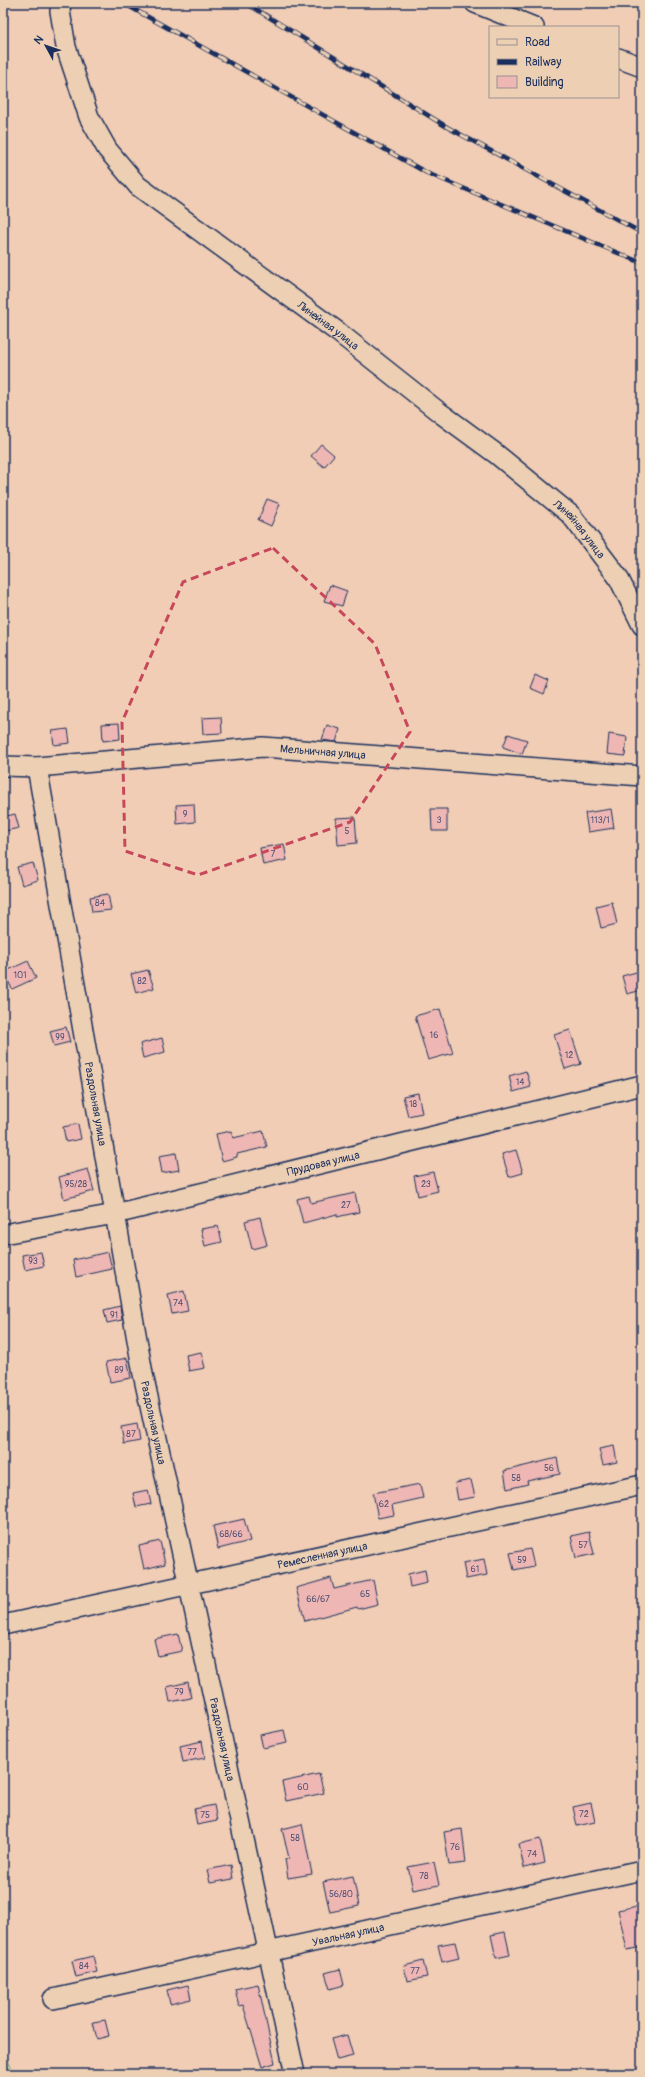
<svg xmlns="http://www.w3.org/2000/svg" width="645" height="2077" viewBox="0 0 645 2077" font-family="Pangolin,sans-serif">
  <style>
    .grass { fill: url(#grass-tufts); stroke: #748c7f }
    .building { fill: #eeb7b4; stroke: #1b2f5e }
    .lines { fill: none; stroke-linecap: round; stroke-linejoin: round }
    .street-casing { stroke: #1b2f5e; stroke-width: 22 }
    .street { stroke: #edd0b3; stroke-width: 19 }
    .rail-casing { stroke: #1b2f5e; stroke-width: 4.5 }
    .rail { stroke: #edd0b3; stroke-width: 3; stroke-dasharray: 9; stroke-linecap: butt }
    .marked { fill: none; stroke: #c8485b; stroke-width: 3; stroke-dasharray: 8 5; stroke-linejoin: round }
    .labels { text-anchor: middle; dominant-baseline: central; stroke-width: 4; stroke-linejoin: round; paint-order: stroke }
    .number-label { font-size: 9px; fill: #505174 }
    .street-label { font-size: 11px; fill: #1b2f5e; stroke: #edd0b3 }
  </style>
  <defs>
    <pattern id="grass-tufts" width="24" height="20" patternUnits="userSpaceOnUse"><rect width="24" height="20" fill="#ceeaa0"/><path d="M3 7l-1-3M5 7V3M7 7l1-3M15 17l-1-3M17 17v-4M19 17l1-3" fill="none" stroke="#b0c98c"/></pattern>
  </defs>
  <rect width="100%" height="100%" fill="#f0cdb4"/>
  <filter id="ink" filterUnits="userSpaceOnUse"><feTurbulence type="fractalNoise" baseFrequency=".025" numOctaves="2"/><feDisplacementMap in="SourceGraphic" scale="8" xChannelSelector="R" yChannelSelector="G"/><feConvolveMatrix kernelMatrix="1 2 1 2 8 2 1 2 1" color-interpolation-filters="sRGB"/></filter>
  <g filter="url(#ink)">
    <path class="grass" d="M 3,2052 L 15,2074 L 3,2074 Z"/>
    <path class="building" d="M 321,444 L 334,455 L 324,467 L 311,456 Z
      M 267,499 L 280,504 L 271,526 L 258,520 Z
      M 330,585 L 347,591 L 342,606 L 324,601 Z
      M 535,675 L 549,681 L 544,694 L 530,688 Z
      M 221,717 L 222,733 L 203,734 L 202,718 Z
      M 119,723 L 120,739 L 103,741 L 102,724 Z
      M 327,725 L 340,729 L 336,742 L 322,740 Z
      M 68,729 L 70,743 L 54,745 L 52,731 Z
      M 508,734 L 527,740 L 522,754 L 503,747 Z
      M 609,734 L 627,737 L 625,756 L 607,754 Z
      M 194,804 L 195,822 L 177,824 L 176,805 Z
      M 431,809 L 447,809 L 447,831 L 432,831 Z
      M 611,809 L 614,828 L 588,832 L 585,813 Z
      M 15,814 L 19,828 L 5,831 L 3,817 Z
      M 355,817 L 357,843 L 338,845 L 336,818 Z
      M 284,844 L 287,860 L 263,865 L 260,848 Z
      M 33,863 L 38,880 L 22,885 L 17,867 Z
      M 108,894 L 111,910 L 92,912 L 90,897 Z
      M 612,902 L 617,924 L 601,928 L 596,906 Z
      M 28,961 L 36,978 L 12,989 L 4,972 Z
      M 148,970 L 154,988 L 136,993 L 131,974 Z
      M 640,971 L 642,990 L 627,994 L 622,976 Z
      M 440,1009 L 453,1053 L 428,1060 L 415,1016 Z
      M 66,1027 L 70,1042 L 54,1046 L 50,1031 Z
      M 570,1030 L 581,1064 L 565,1069 L 554,1035 Z
      M 162,1038 L 165,1052 L 143,1058 L 140,1044 Z
      M 526,1071 L 531,1087 L 513,1092 L 509,1076 Z
      M 418,1093 L 422,1113 L 408,1116 L 403,1096 Z
      M 78,1124 L 81,1139 L 66,1142 L 63,1127 Z
      M 231,1131 L 233,1138 L 263,1131 L 267,1147 L 237,1154 L 237,1157 L 222,1161 L 216,1134 Z
      M 516,1150 L 523,1173 L 509,1177 L 502,1154 Z
      M 176,1153 L 179,1170 L 162,1173 L 159,1156 Z
      M 88,1169 L 94,1191 L 64,1199 L 59,1177 Z
      M 433,1172 L 438,1191 L 418,1196 L 414,1176 Z
      M 355,1193 L 359,1212 L 337,1217 L 337,1214 L 303,1223 L 297,1199 L 309,1196 L 311,1203 Z
      M 260,1217 L 267,1245 L 252,1249 L 245,1221 Z
      M 218,1226 L 222,1242 L 205,1246 L 201,1229 Z
      M 41,1252 L 44,1266 L 25,1270 L 22,1255 Z
      M 108,1252 L 112,1269 L 76,1277 L 73,1260 Z
      M 184,1291 L 188,1311 L 172,1314 L 168,1295 Z
      M 120,1306 L 122,1320 L 107,1323 L 104,1310 Z
      M 201,1352 L 205,1368 L 189,1371 L 186,1355 Z
      M 127,1358 L 131,1378 L 110,1382 L 106,1362 Z
      M 137,1424 L 140,1441 L 124,1444 L 121,1427 Z
      M 614,1446 L 617,1462 L 603,1465 L 599,1449 Z
      M 557,1458 L 560,1474 L 527,1481 L 528,1484 L 507,1489 L 504,1471 Z
      M 471,1480 L 475,1497 L 458,1500 L 455,1483 Z
      M 420,1484 L 423,1498 L 392,1505 L 394,1515 L 378,1518 L 373,1493 Z
      M 148,1490 L 151,1504 L 136,1507 L 133,1493 Z
      M 244,1519 L 250,1541 L 218,1549 L 213,1526 Z
      M 589,1532 L 594,1554 L 576,1558 L 571,1536 Z
      M 160,1541 L 165,1564 L 144,1569 L 139,1546 Z
      M 530,1549 L 534,1566 L 514,1570 L 510,1553 Z
      M 484,1559 L 487,1575 L 466,1579 L 463,1563 Z
      M 425,1570 L 427,1583 L 410,1587 L 408,1574 Z
      M 331,1578 L 334,1589 L 373,1580 L 378,1604 L 358,1609 L 357,1607 L 305,1621 L 296,1588 Z
      M 178,1634 L 182,1651 L 158,1656 L 154,1639 Z
      M 188,1682 L 191,1698 L 170,1702 L 167,1687 Z
      M 284,1730 L 287,1743 L 263,1748 L 260,1735 Z
      M 202,1741 L 205,1758 L 183,1762 L 180,1746 Z
      M 319,1774 L 324,1793 L 286,1801 L 282,1782 Z
      M 591,1803 L 595,1822 L 577,1826 L 573,1807 Z
      M 214,1805 L 217,1821 L 197,1825 L 194,1809 Z
      M 302,1824 L 312,1874 L 288,1878 L 285,1859 L 289,1858 L 282,1829 Z
      M 462,1829 L 466,1863 L 449,1865 L 444,1832 Z
      M 540,1839 L 545,1863 L 524,1868 L 519,1844 Z
      M 434,1862 L 439,1885 L 413,1890 L 408,1867 Z
      M 231,1865 L 233,1879 L 210,1883 L 207,1870 Z
      M 353,1876 L 359,1906 L 330,1912 L 323,1882 Z
      M 642,1905 L 642,1947 L 627,1950 L 618,1910 Z
      M 505,1932 L 510,1955 L 496,1958 L 491,1935 Z
      M 455,1942 L 459,1958 L 442,1962 L 438,1945 Z
      M 93,1956 L 97,1972 L 76,1977 L 72,1961 Z
      M 423,1961 L 427,1977 L 407,1981 L 404,1966 Z
      M 340,1969 L 344,1985 L 330,1989 L 325,1973 Z
      M 258,1984 L 275,2063 L 262,2067 L 243,2005 L 239,2006 L 235,1989 Z
      M 188,1985 L 191,1999 L 170,2004 L 167,1990 Z
      M 105,2020 L 109,2036 L 97,2039 L 93,2022 Z
      M 347,2035 L 353,2056 L 337,2060 L 331,2039 Z"/>
    <g class="lines">
      <g class="street-casing">
        <g id="street">
          <path id="s1" d="M 61,3 L 60,11 L 66,47 L 89,117 L 107,149 L 138,186 L 338,332 L 439,412 L 495,453 L 571,515 L 618,577 L 642,625"/>
          <path d="M 475,3 L 534,27"/>
          <path d="M 618,58 L 642,67"/>
          <path id="s2" d="M 3,766 L 37,767 L 263,747 L 642,776"/>
          <path id="s3" d="M 37,767 L 143,1374 L 295,2074"/>
          <path id="s4" d="M 3,1234 L 115,1214 L 642,1085"/>
          <path id="s5" d="M 3,1625 L 642,1485"/>
          <path id="s6" d="M 53,1999 L 642,1870"/>
        </g>
      </g>
      <use href="#street" class="street"/>
      <g class="rail-casing">
        <path id="rail" d="M 123,3 L 427,173 L 642,263
          M 246,3 L 447,127 L 642,233"/>
      </g>
      <use href="#rail" class="rail"/>
    </g>
  </g>
  <path class="marked" d="M 273,548 L 375,644 L 410,732 L 350,822 L 198,875 L 125,851 L 122,722 L 183,582 Z"/>
  <g class="labels">
    <g class="number-label">
      <text x="185" y="814">9</text>
      <text x="439" y="820">3</text>
      <text x="600" y="820">113/1</text>
      <text x="347" y="831">5</text>
      <text x="273" y="854">7</text>
      <text x="100" y="903">84</text>
      <text x="20" y="975">101</text>
      <text x="142" y="981">82</text>
      <text x="434" y="1035">16</text>
      <text x="60" y="1037">99</text>
      <text x="569" y="1055">12</text>
      <text x="520" y="1082">14</text>
      <text x="413" y="1104">18</text>
      <text x="76" y="1184">95/28</text>
      <text x="426" y="1184">23</text>
      <text x="346" y="1205">27</text>
      <text x="33" y="1261">93</text>
      <text x="178" y="1303">74</text>
      <text x="114" y="1315">91</text>
      <text x="119" y="1370">89</text>
      <text x="131" y="1434">87</text>
      <text x="549" y="1468">56</text>
      <text x="516" y="1478">58</text>
      <text x="384" y="1504">62</text>
      <text x="231" y="1534">68/66</text>
      <text x="583" y="1545">57</text>
      <text x="522" y="1560">59</text>
      <text x="475" y="1569">61</text>
      <text x="365" y="1594">65</text>
      <text x="318" y="1599">66/67</text>
      <text x="179" y="1692">79</text>
      <text x="192" y="1752">77</text>
      <text x="303" y="1787">60</text>
      <text x="584" y="1814">72</text>
      <text x="205" y="1815">75</text>
      <text x="295" y="1838">58</text>
      <text x="455" y="1847">76</text>
      <text x="532" y="1854">74</text>
      <text x="424" y="1876">78</text>
      <text x="341" y="1894">56/80</text>
      <text x="84" y="1966">84</text>
      <text x="415" y="1971">77</text>
    </g>
    <g class="street-label">
      <text stroke="none"><textPath href="#s1" startOffset="439">Линейная улица</textPath></text>
      <text stroke="none"><textPath href="#s1" startOffset="763">Линейная улица</textPath></text>
      <text stroke="none"><textPath href="#s2" startOffset="321">Мельничная улица</textPath></text>
      <text stroke="none"><textPath href="#s3" startOffset="342">Раздольная улица</textPath></text>
      <text stroke="none"><textPath href="#s4" startOffset="328">Прудовая улица</textPath></text>
      <text stroke="none"><textPath href="#s3" startOffset="666">Раздольная улица</textPath></text>
      <text stroke="none"><textPath href="#s5" startOffset="327">Ремесленная улица</textPath></text>
      <text stroke="none"><textPath href="#s3" startOffset="990">Раздольная улица</textPath></text>
      <text stroke="none"><textPath href="#s6" startOffset="302">Увальная улица</textPath></text>
    </g>
  </g>
  <rect width="645" height="2077" fill="none" stroke="#edd0b3" stroke-width="16"/>
  <rect x="8" y="8" width="629" height="2061" fill="none" stroke="#1b2f5e" stroke-width="1.5" filter="url(#ink)"/>
  <rect x="489" y="26" width="130" height="72" fill="#edd0b3" stroke="#999091"/>
  <rect x="497" y="39" width="20" height="6" fill="#edd0b3" stroke="#999091"/>
  <text x="525" y="46" font-size="12" fill="#1b2f5e">Road</text>
  <rect x="497" y="59" width="20" height="6" fill="#1b2f5e" stroke="#999091"/>
  <text x="525" y="66" font-size="12" fill="#1b2f5e">Railway</text>
  <rect x="497" y="76" width="20" height="12" fill="#eeb7b4" stroke="#999091"/>
  <text x="525" y="86" font-size="12" fill="#1b2f5e">Building</text>
  <g transform="translate(46 46) rotate(310)" stroke="#edd0b3" stroke-width="3" paint-order="stroke">
  <path d="M0-3L7 15L0 10L-7 15Z" fill="#1b2f5e"/>
  <text y="-6" font-size="11" font-weight="bold" text-anchor="middle" fill="#1b2f5e">N</text>
  </g>
</svg>
